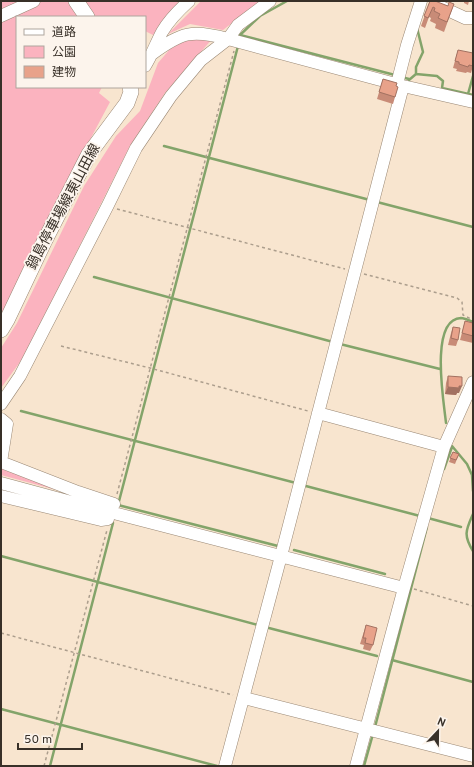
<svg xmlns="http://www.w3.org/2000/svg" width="474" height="767" viewBox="0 0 474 767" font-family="Overpass,'Noto Sans JP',sans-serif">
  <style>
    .green { fill: #fbb3bf }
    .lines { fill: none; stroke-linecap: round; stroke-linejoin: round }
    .stream { stroke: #83a46a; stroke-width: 2.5 }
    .minor-casing { stroke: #998774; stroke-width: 13 }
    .major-casing { stroke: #998774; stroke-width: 16 }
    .path { stroke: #ac9e8d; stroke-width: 1.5; stroke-dasharray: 3 3; stroke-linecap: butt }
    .minor { stroke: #fff; stroke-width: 12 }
    .major { stroke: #fff; stroke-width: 15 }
    .wall { fill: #c88b77 }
    .shaded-wall { fill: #a27161 }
    .building { fill: #e8a28a; stroke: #a27161 }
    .labels { text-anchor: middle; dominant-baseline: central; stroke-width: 3.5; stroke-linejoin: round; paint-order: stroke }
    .street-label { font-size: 14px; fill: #383028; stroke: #fcf4ec }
  </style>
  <rect width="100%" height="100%" fill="#f8e5cf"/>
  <path class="green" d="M 1,1 L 183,1 L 171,12 L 153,35 L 145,31 L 145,17 L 17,17 L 17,87 L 102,87 L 99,93 L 110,102 L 75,168 L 1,316 Z
    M 201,1 L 260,1 L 223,30 L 190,24 L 168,34 Z
    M 190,38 L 213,38 L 165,93 L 130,146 L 23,358 L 1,388 L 1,348 L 17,323 L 84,186 L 116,136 L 140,111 L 158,63 L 170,49 Z
    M 1,466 L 64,492 L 1,475 Z"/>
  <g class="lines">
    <path class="stream" d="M 240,35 L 260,16 L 287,1
      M 239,39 L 240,35 L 395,75
      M 238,46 L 118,505 L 278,546
      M 416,74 L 437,76 L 443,81 L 442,88 L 473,95
      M 401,77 L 409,79
      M 409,80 L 416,74 L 416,67 L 423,52 L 417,28
      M 468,94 L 473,76
      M 164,146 L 370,200
      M 377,202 L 473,227
      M 94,277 L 333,342
      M 340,344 L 440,369
      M 21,411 L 296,483
      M 446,423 C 444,403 429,319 461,318 C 465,318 470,321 473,322
      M 452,446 L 467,464 L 472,475 L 473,491
      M 444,469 L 452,447
      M 302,485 L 420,516
      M 473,514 C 466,530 463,535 473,551
      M 428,518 L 461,527
      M 294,550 L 385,574
      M 1,556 L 258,625
      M 265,627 L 377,656
      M 392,660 L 473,682
      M 1,709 L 217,766
      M 375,727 L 427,527
      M 50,766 L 113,523
      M 364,766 L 373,734"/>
    <g class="minor-casing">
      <path id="minor" d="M 437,5 L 465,18 L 473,18
        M 1,16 L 34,1
        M 152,54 C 182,32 192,29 228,39 L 403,86 L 473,102
        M 145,66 C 152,55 156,43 162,32 C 169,20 179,10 189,1
        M 397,84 L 407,45 L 421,1
        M 1,404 L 20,376 L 108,205 L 136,148 L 171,96 L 201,60 L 228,39 L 238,25 L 270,1
        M 318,413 L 444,447
        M 1,419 L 7,424 L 1,462 L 78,492 L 114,504
        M 1,483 L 75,503 L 404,588 L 356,766
        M 1,496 L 101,520 L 108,519
        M 404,588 L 444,447 L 473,382
        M 244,698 L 473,756
        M 225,766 L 281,556 L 403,86"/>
    </g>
    <g class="major-casing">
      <path id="major" d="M 76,1 L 87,17
        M 1,330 L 7,320 L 45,240 L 89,154 L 127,103 L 131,92 L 130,87"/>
    </g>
    <path class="path" d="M 117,209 L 345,269
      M 364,274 L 457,298 L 462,302 L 463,315 L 473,320
      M 61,346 L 150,368 L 308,411
      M 117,494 L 234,51
      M 414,589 L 473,606
      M 1,633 L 233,695
      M 44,766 L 107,530"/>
    <use href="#minor" class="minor"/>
    <use href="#major" class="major"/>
  </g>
  <path class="wall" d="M 430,1 L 448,6 L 454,4 L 444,32 L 435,28 L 436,24 L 430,21 L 431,18 L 429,17 L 425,28 L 421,26 Z
    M 464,1 L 469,1 L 468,5 L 464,3 Z
    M 458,50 L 473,66 L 471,73 L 467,72 L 466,73 L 456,71 L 457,69 L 453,68 Z
    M 383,79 L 396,86 L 395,97 L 393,104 L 377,99 Z
    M 465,321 L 473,323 L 473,343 L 460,340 Z
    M 453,327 L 458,340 L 456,346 L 448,345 L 451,333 Z
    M 448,376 L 459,393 L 457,393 L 456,395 L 445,394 L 446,383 Z
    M 453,452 L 459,454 L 455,464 L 449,462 Z
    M 366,625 L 373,645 L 370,651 L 363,649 L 364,645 L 360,644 Z"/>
  <path class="shaded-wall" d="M 459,386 L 462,386 L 459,393 L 457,393 L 456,395 L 445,394 L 448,387 Z"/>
  <path class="building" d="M 430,1 L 435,1 L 448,6 L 449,2 L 454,4 L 447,22 L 438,18 L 440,14 L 434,11 L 435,8 L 433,7 L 428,18 L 424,16 Z
    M 458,50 L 473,53 L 473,66 L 469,65 L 468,67 L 459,64 L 459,62 L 455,61 Z
    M 383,79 L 397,83 L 396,86 L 398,87 L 395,97 L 379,92 Z
    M 465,321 L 473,323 L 473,336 L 462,333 Z
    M 453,327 L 460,328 L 458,340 L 451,338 Z
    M 448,376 L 462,377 L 462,386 L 459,386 L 459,388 L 448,387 Z
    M 453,452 L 459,454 L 456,460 L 450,458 Z
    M 366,625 L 377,628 L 373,645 L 365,643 L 366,638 L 363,638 Z"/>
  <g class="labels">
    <g class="street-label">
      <text transform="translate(64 207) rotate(-62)">鍋島停車場線東山田線</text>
    </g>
  </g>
  <rect width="474" height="767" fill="none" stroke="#383028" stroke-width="4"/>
  <rect x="16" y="16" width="130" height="72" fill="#fcf4ec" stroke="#aea69e"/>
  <rect x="24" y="29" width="20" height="6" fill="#ffffff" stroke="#aea69e"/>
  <text x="52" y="36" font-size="12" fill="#383028">道路</text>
  <rect x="24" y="46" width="20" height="12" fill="#fbb3bf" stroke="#aea69e"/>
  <text x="52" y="56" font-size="12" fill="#383028">公園</text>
  <rect x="24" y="66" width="20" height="12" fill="#e8a28a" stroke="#aea69e"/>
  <text x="52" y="76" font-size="12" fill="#383028">建物</text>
  <g transform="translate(438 731) rotate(22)" stroke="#fcf4ec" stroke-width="3" paint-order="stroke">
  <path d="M0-3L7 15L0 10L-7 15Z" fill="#383028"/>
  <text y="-6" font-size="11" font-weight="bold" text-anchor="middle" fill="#383028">N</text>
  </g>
  <path d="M18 743v6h64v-6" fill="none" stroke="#383028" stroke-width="2"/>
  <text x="24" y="743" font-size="12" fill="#383028" stroke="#fcf4ec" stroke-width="3" paint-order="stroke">50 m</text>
</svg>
